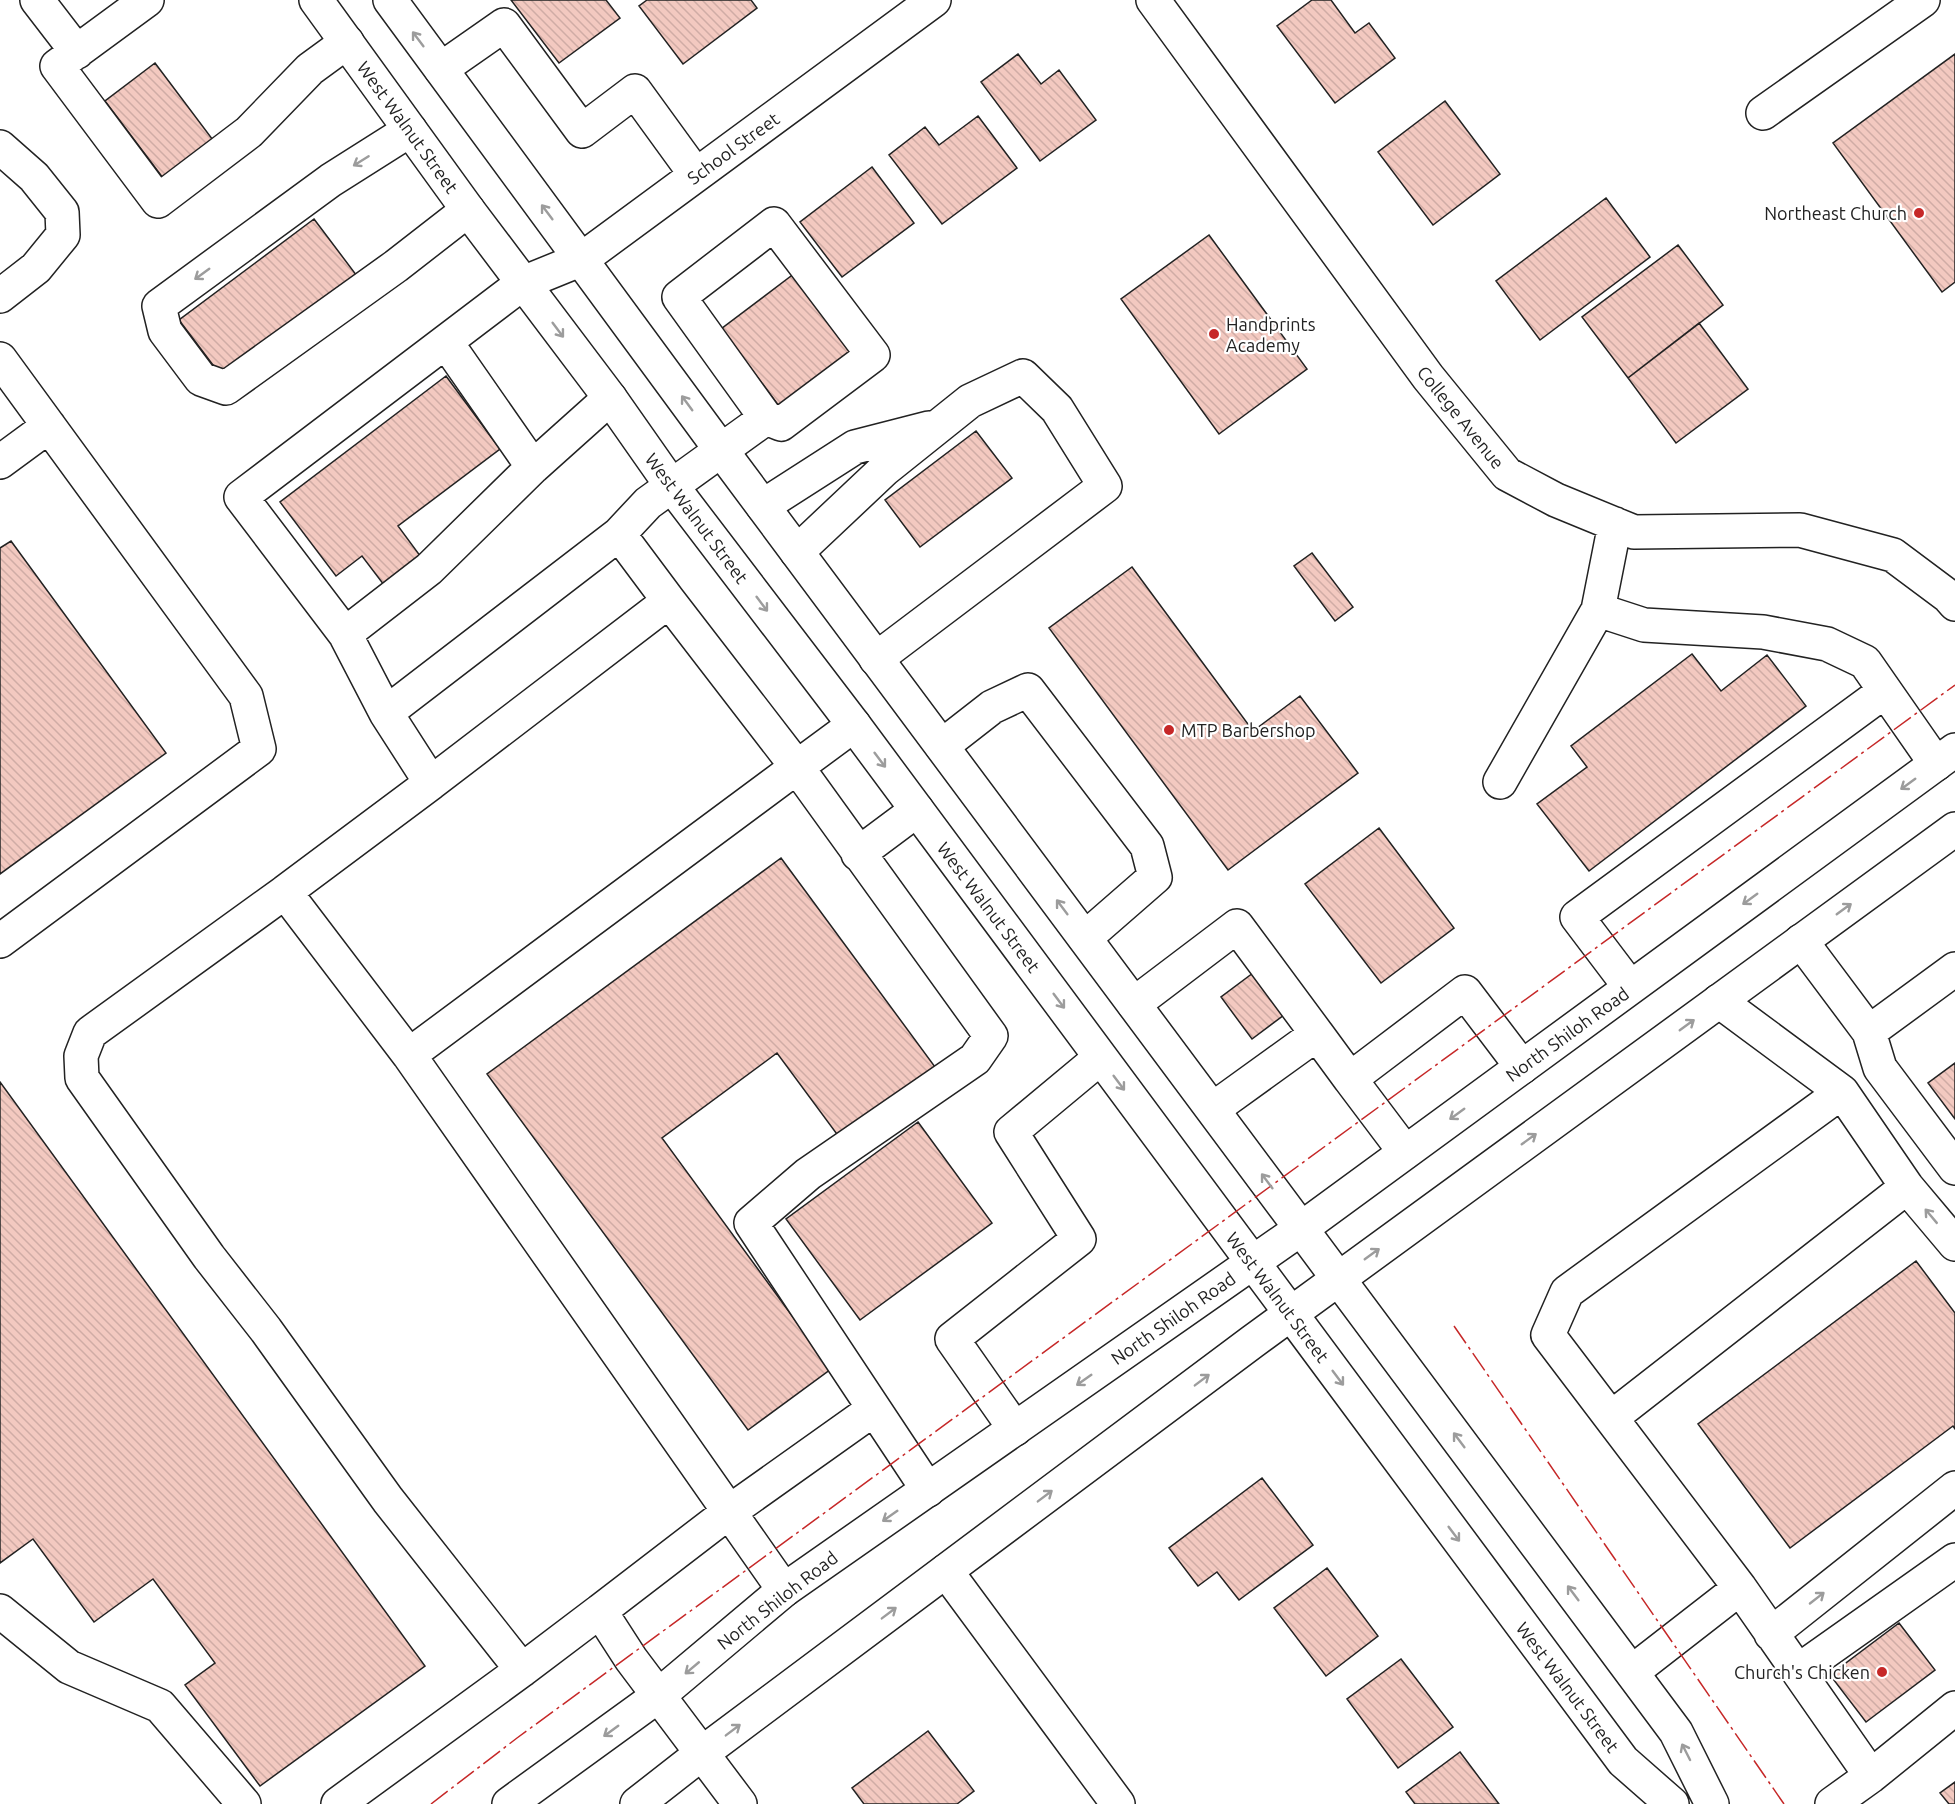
<svg xmlns="http://www.w3.org/2000/svg" width="1955" height="1804" viewBox="0 0 1955 1804" font-family="Ubuntu,sans-serif">
  <style>
    .building { fill: url(#building-back-hatch); stroke: #222; stroke-width: 1.5 }
    .lines { fill: none; stroke-linecap: round; stroke-linejoin: round }
    .minor-casing { stroke: #222; stroke-width: 36 }
    .major-casing { stroke: #222; stroke-width: 36 }
    .minor { stroke: #fff; stroke-width: 33 }
    .major { stroke: #fff; stroke-width: 33 }
    .power { stroke: #c62828; stroke-width: 1.5; stroke-dasharray: 21 4.5 3 4.5; stroke-linecap: butt }
    .oneway { stroke: #9c9c9c }
    .poi-dot { fill: #c62828; stroke: #fff; stroke-width: 2 }
    .labels { text-anchor: middle; dominant-baseline: central; stroke-width: 4.5; stroke-linejoin: round; paint-order: stroke }
    .street-label { font-size: 18px; fill: #222; stroke: #fff }
    .poi-label { font-size: 18px; fill: #222; stroke: #fff; text-anchor: end }
  </style>
  <defs>
    <pattern id="building-back-hatch" width="6" height="6" patternUnits="userSpaceOnUse" patternTransform="scale(1.5)"><rect width="6" height="6" fill="#f3c9c0"/><path d="M-1 5l2 2M0 0l6 6M5-1l2 2" fill="none" stroke="#d0aca5"/></pattern>
  </defs>
  <rect width="100%" height="100%" fill="#fff"/>
  <path class="building" d="M 511,0 L 606,0 L 620,18 L 559,63 Z
    M 647,0 L 751,0 L 757,8 L 683,64 L 639,6 Z
    M 1312,0 L 1331,0 L 1355,33 L 1369,23 L 1395,58 L 1335,103 L 1277,26 Z
    M 1018,54 L 1041,84 L 1059,70 L 1096,120 L 1040,161 L 981,82 Z
    M 1955,54 L 1955,282 L 1942,292 L 1833,143 Z
    M 155,63 L 216,144 L 166,182 L 105,101 Z
    M 1445,101 L 1500,174 L 1433,225 L 1378,152 Z
    M 978,116 L 1017,168 L 942,224 L 889,155 L 925,127 L 939,145 Z
    M 872,167 L 914,223 L 842,277 L 800,222 Z
    M 1606,198 L 1650,257 L 1540,340 L 1496,281 Z
    M 314,219 L 357,276 L 222,377 L 179,320 Z
    M 1209,235 L 1307,369 L 1219,434 L 1121,299 Z
    M 1678,245 L 1723,305 L 1628,378 L 1582,317 Z
    M 795,273 L 857,354 L 782,410 L 721,329 Z
    M 1699,323 L 1748,389 L 1676,443 L 1628,378 Z
    M 446,376 L 500,449 L 398,526 L 421,557 L 384,585 L 362,556 L 336,576 L 280,502 Z
    M 976,431 L 1012,478 L 920,547 L 885,500 Z
    M 11,541 L 166,753 L 0,874 L 0,548 Z
    M 1312,553 L 1353,607 L 1335,621 L 1294,566 Z
    M 1132,567 L 1253,731 L 1300,696 L 1358,773 L 1228,870 L 1049,628 Z
    M 1692,654 L 1721,691 L 1767,655 L 1806,706 L 1589,871 L 1537,804 L 1587,767 L 1571,746 Z
    M 1379,828 L 1454,928 L 1381,983 L 1305,884 Z
    M 781,858 L 938,1071 L 842,1141 L 777,1053 L 662,1138 L 831,1369 L 748,1430 L 487,1074 Z
    M 1253,973 L 1284,1015 L 1252,1039 L 1221,997 Z
    M 1955,1063 L 1955,1119 L 1928,1083 Z
    M 0,1082 L 425,1666 L 260,1786 L 185,1685 L 215,1663 L 153,1579 L 94,1622 L 33,1539 L 0,1563 Z
    M 918,1122 L 992,1223 L 860,1320 L 786,1219 Z
    M 1916,1261 L 1955,1313 L 1955,1429 L 1953,1426 L 1790,1548 L 1698,1424 Z
    M 1262,1478 L 1313,1545 L 1239,1600 L 1217,1572 L 1198,1586 L 1169,1548 Z
    M 1327,1568 L 1378,1636 L 1326,1676 L 1274,1608 Z
    M 1899,1623 L 1935,1670 L 1866,1722 L 1830,1675 Z
    M 1401,1659 L 1453,1727 L 1398,1768 L 1347,1699 Z
    M 928,1731 L 974,1791 L 957,1804 L 864,1804 L 852,1788 Z
    M 1460,1752 L 1499,1804 L 1415,1804 L 1406,1792 Z
    M 1955,1782 L 1955,1804 L 1949,1804 L 1940,1793 Z"/>
  <g class="lines">
    <g class="minor-casing">
      <path id="minor" d="M 37,0 L 77,52
        M 147,0 L 57,66 L 158,201 L 249,132 L 310,69 L 347,42
        M 1153,0 L 1428,377 L 1507,474 L 1556,500 L 1634,532 L 1800,530 L 1893,555 L 1948,596 L 1955,604
        M 441,69 L 504,25 L 582,131 L 635,91 L 696,175
        M 1763,113 L 1923,0
        M 410,130 L 331,180 L 159,306 L 165,331 L 201,379 L 226,388 L 396,266 L 468,210
        M 0,147 L 34,177 L 62,212 L 63,235 L 36,268 L 0,296
        M 446,342 L 533,467
        M 0,359 L 246,696 L 259,749 L 0,941
        M 0,462 L 49,426
        M 763,506 L 855,447 L 929,428
        M 797,552 L 885,469 L 970,401 L 1023,376 L 1057,409 L 1105,486 L 876,659
        M 1598,610 L 1644,625 L 1763,632 L 1827,644 L 1865,662 L 1936,764
        M 345,634 L 429,569 L 533,467 L 610,398
        M 386,713 L 619,534 L 648,503 L 766,418 L 679,297 L 774,224 L 873,355 L 781,424 L 766,418
        M 854,725 L 797,767 L 991,1036 L 975,1059 L 808,1174 L 751,1223 L 928,1490
        M 942,746 L 992,707 L 1028,690 L 1147,846 L 1155,877 L 1085,938
        M 1500,782 L 1598,610 L 1615,524
        M 431,783 L 669,601 L 619,534
        M 858,854 L 917,810
        M 285,892 L 90,1033 L 81,1056 L 82,1078 L 209,1257 L 266,1330 L 388,1500 L 522,1670
        M 1801,941 L 1869,1032 L 1880,1068 L 1955,1168
        M 1630,987 L 1577,917 L 1885,691
        M 1719,1001 L 1842,1092 L 1567,1292 L 1548,1335 L 1740,1588
        M 1134,1004 L 1237,926 L 1317,1034
        M 1869,1032 L 1955,969
        M 409,1055 L 797,767 L 669,601
        M 1842,1092 L 1907,1187 L 1955,1244
        M 1213,1109 L 1317,1034 L 1350,1079
        M 1405,1152 L 1350,1079 L 1465,992 L 1522,1067
        M 1611,1418 L 1907,1187
        M 1015,1429 L 952,1339 L 1079,1239 L 1011,1132 L 1100,1058
        M 946,1571 L 1118,1804
        M 784,1590 L 409,1055 L 285,892 L 431,783 L 386,713 L 345,634 L 241,497 L 523,283 L 582,259 L 934,0
        M 0,1611 L 69,1667 L 160,1706 L 244,1804
        M 1771,1634 L 1955,1488
        M 1798,1671 L 1955,1560
        M 1632,1672 L 1740,1588 L 1871,1776 L 1955,1708
        M 338,1804 L 522,1670 L 600,1611
        M 740,1804 L 631,1659 L 600,1611 L 729,1512 L 874,1409
        M 1832,1804 L 1871,1776"/>
    </g>
    <g class="major-casing">
      <path id="major" d="M 316,0 L 468,210 L 610,398 L 671,485 L 854,725 L 1623,1761 L 1672,1804
        M 390,0 L 721,450 L 1676,1732 L 1712,1804
        M 509,1804 L 658,1696 L 784,1590 L 1302,1228 L 1955,750
        M 637,1804 L 701,1754 L 1252,1342 L 1955,829"/>
    </g>
    <use href="#minor" class="minor"/>
    <use href="#major" class="major"/>
    <path class="power" d="M 1454,1326 L 1784,1804
      M 431,1804 L 517,1738 L 1955,685"/>
  </g>
  <defs><path id="oneway-shaft" d="M-6 0H5M1.5-3L5.5 0L1.5 3" fill="none" stroke-width="1.6" stroke-linecap="round" stroke-linejoin="round" transform="scale(1.5)"/></defs>
  <g class="oneway">
    <use href="#oneway-shaft" transform="translate(418 39) rotate(-127)"/>
    <use href="#oneway-shaft" transform="translate(361 161) rotate(148)"/>
    <use href="#oneway-shaft" transform="translate(547 212) rotate(-127)"/>
    <use href="#oneway-shaft" transform="translate(202 274) rotate(144)"/>
    <use href="#oneway-shaft" transform="translate(558 330) rotate(53)"/>
    <use href="#oneway-shaft" transform="translate(687 403) rotate(-126)"/>
    <use href="#oneway-shaft" transform="translate(762 604) rotate(53)"/>
    <use href="#oneway-shaft" transform="translate(880 760) rotate(53)"/>
    <use href="#oneway-shaft" transform="translate(1908 784) rotate(144)"/>
    <use href="#oneway-shaft" transform="translate(1750 899) rotate(144)"/>
    <use href="#oneway-shaft" transform="translate(1062 907) rotate(-127)"/>
    <use href="#oneway-shaft" transform="translate(1844 909) rotate(-36)"/>
    <use href="#oneway-shaft" transform="translate(1059 1001) rotate(53)"/>
    <use href="#oneway-shaft" transform="translate(1687 1025) rotate(-36)"/>
    <use href="#oneway-shaft" transform="translate(1119 1083) rotate(53)"/>
    <use href="#oneway-shaft" transform="translate(1457 1114) rotate(144)"/>
    <use href="#oneway-shaft" transform="translate(1529 1139) rotate(-36)"/>
    <use href="#oneway-shaft" transform="translate(1267 1181) rotate(-127)"/>
    <use href="#oneway-shaft" transform="translate(1931 1216) rotate(-130)"/>
    <use href="#oneway-shaft" transform="translate(1372 1254) rotate(-36)"/>
    <use href="#oneway-shaft" transform="translate(1338 1378) rotate(53)"/>
    <use href="#oneway-shaft" transform="translate(1084 1380) rotate(145)"/>
    <use href="#oneway-shaft" transform="translate(1202 1380) rotate(-37)"/>
    <use href="#oneway-shaft" transform="translate(1459 1440) rotate(-127)"/>
    <use href="#oneway-shaft" transform="translate(1045 1496) rotate(-37)"/>
    <use href="#oneway-shaft" transform="translate(890 1516) rotate(145)"/>
    <use href="#oneway-shaft" transform="translate(1454 1534) rotate(53)"/>
    <use href="#oneway-shaft" transform="translate(1573 1593) rotate(-127)"/>
    <use href="#oneway-shaft" transform="translate(1817 1598) rotate(-38)"/>
    <use href="#oneway-shaft" transform="translate(889 1613) rotate(-37)"/>
    <use href="#oneway-shaft" transform="translate(692 1668) rotate(140)"/>
    <use href="#oneway-shaft" transform="translate(733 1730) rotate(-37)"/>
    <use href="#oneway-shaft" transform="translate(611 1731) rotate(144)"/>
    <use href="#oneway-shaft" transform="translate(1686 1752) rotate(-117)"/>
  </g>
  <g class="poi-dot">
    <circle cx="1919" cy="213" r="6"/>
    <circle cx="1214" cy="334" r="6"/>
    <circle cx="1169" cy="730" r="6"/>
    <circle cx="1882" cy="1672" r="6"/>
  </g>
  <g class="labels">
    <g class="street-label">
      <text transform="translate(408 127) rotate(54)">West Walnut Street</text>
      <text transform="translate(733 148) rotate(-36)">School Street</text>
      <text transform="translate(1461 417) rotate(51)">College Avenue</text>
      <text transform="translate(697 518) rotate(53)">West Walnut Street</text>
      <text transform="translate(989 907) rotate(53)">West Walnut Street</text>
      <text transform="translate(1567 1034) rotate(-36)">North Shiloh Road</text>
      <text transform="translate(1278 1297) rotate(53)">West Walnut Street</text>
      <text transform="translate(1173 1318) rotate(-35)">North Shiloh Road</text>
      <text transform="translate(777 1600) rotate(-38)">North Shiloh Road</text>
      <text transform="translate(1568 1687) rotate(53)">West Walnut Street</text>
    </g>
    <g class="poi-label">
      <text x="1907" y="213">Northeast Church</text>
      <text x="1226" y="324" text-anchor="start">Handprints<tspan x="1226" dy="21">Academy</tspan></text>
      <text x="1181" y="730" text-anchor="start">MTP Barbershop</text>
      <text x="1870" y="1672">Church's Chicken</text>
    </g>
  </g>
</svg>
